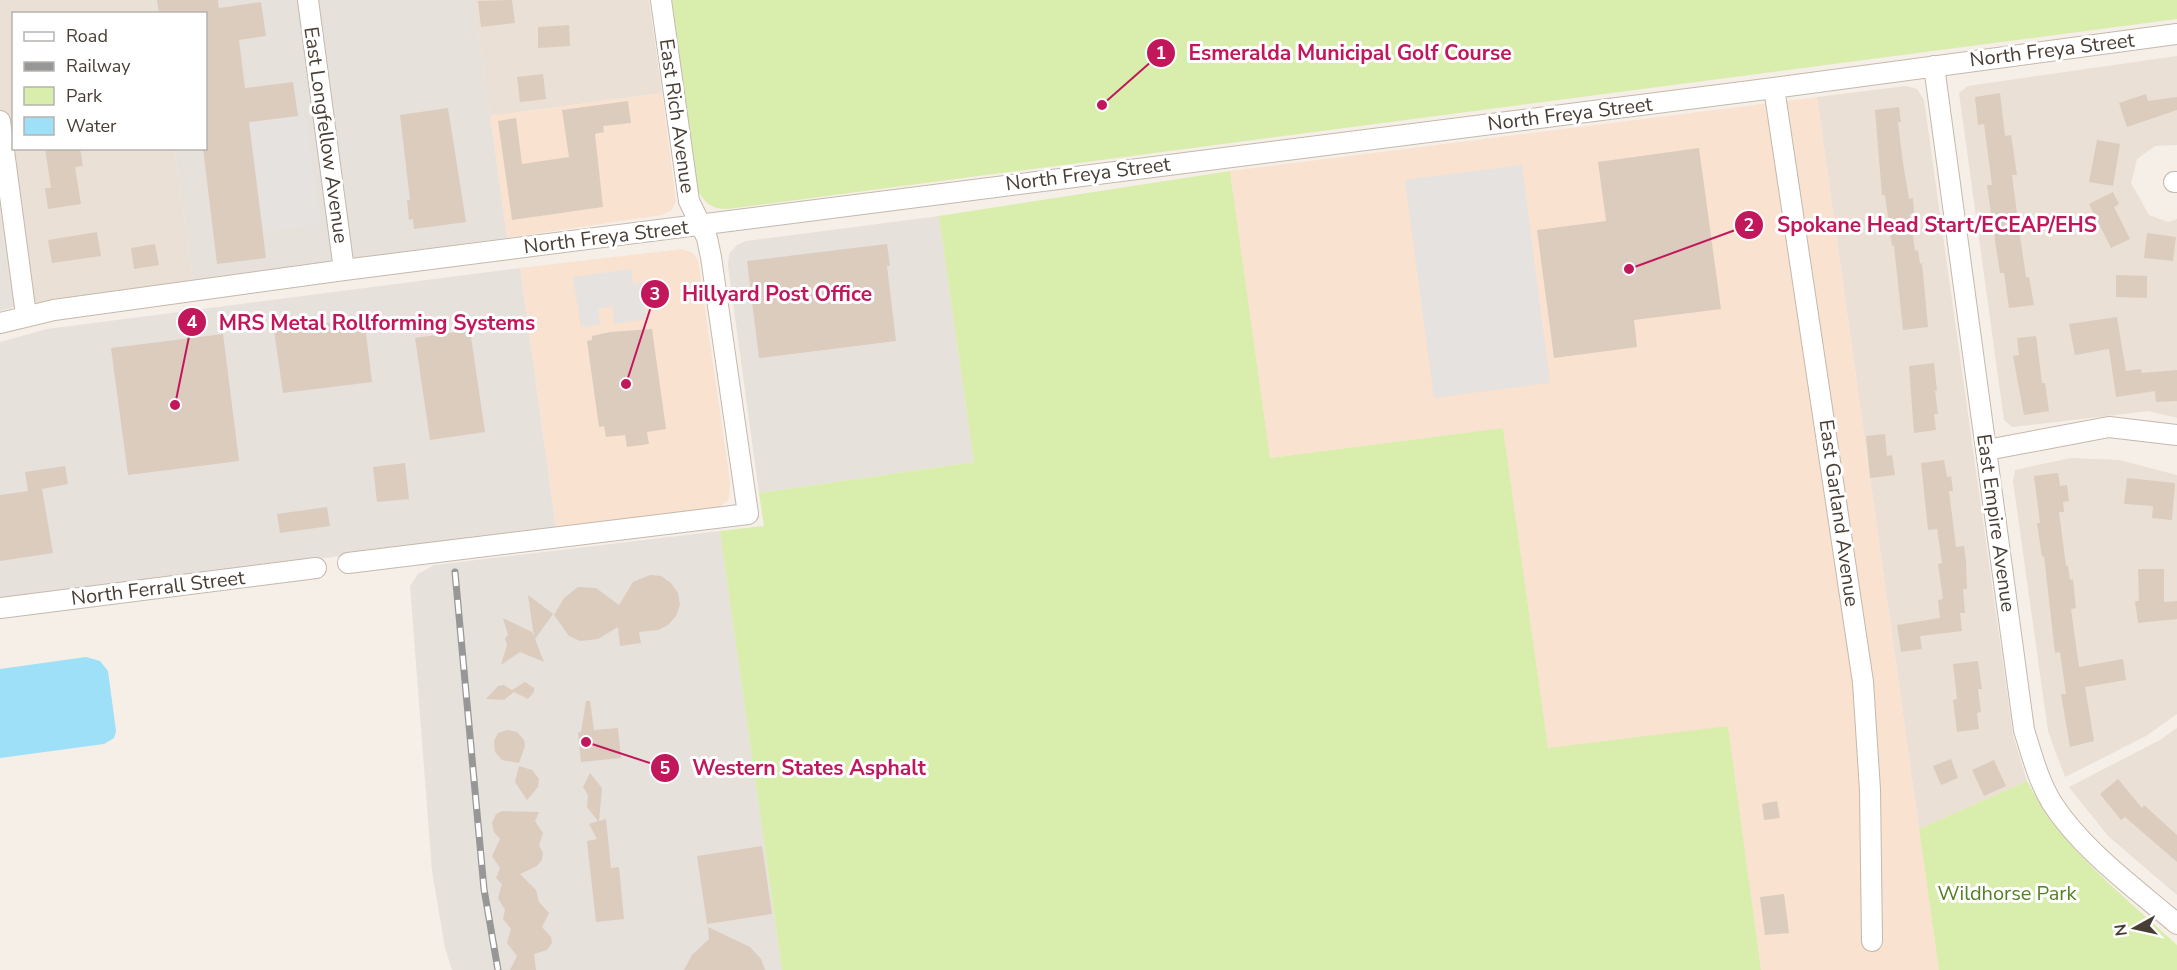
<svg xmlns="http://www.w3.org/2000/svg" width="2177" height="970" viewBox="0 0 2177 970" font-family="'Nunito Sans',sans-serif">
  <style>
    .residential { fill: #eae0d5 }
    .commercial { fill: #f9e2d0 }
    .industrial { fill: #e7e1dc }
    .green { fill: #d9edac }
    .parking { fill: #e6e2df }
    .water { fill: #9ee0f7 }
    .building { fill: #dbccbe }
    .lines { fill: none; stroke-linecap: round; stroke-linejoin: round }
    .minor-casing { stroke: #c5b8ac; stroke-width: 22 }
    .minor { stroke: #fff; stroke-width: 20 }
    .rail-casing { stroke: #979797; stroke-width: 7 }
    .rail { stroke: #fff; stroke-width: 4.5; stroke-dasharray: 14; stroke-linecap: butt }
    .labels { text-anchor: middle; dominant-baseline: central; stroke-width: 6; stroke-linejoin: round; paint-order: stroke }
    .street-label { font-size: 20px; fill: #493e35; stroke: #fff }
    .park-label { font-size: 20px; fill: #548122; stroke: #fff }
    .leader { fill: none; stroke: #c2185b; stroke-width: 2 }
    .callout-dot { fill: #c2185b; stroke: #fff; stroke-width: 2 }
    .mark-label { font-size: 18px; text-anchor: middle; font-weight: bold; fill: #fff }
    .callout-label { font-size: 21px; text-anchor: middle; font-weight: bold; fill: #c2185b; stroke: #fff; stroke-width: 6; stroke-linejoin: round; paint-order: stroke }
  </style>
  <rect width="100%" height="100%" fill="#f5efe7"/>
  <path class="residential" d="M 0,0 L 153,0 L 155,13 L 14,14 L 14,148 L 174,149 L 193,280 L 13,307 L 0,211 Z
    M 474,0 L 649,0 L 662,93 L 490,116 Z
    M 2177,56 L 2177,145 L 2155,146 L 2137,159 L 2131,183 L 2149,215 L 2168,222 L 2177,219 L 2177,418 L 2149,411 L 2012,427 L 2004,420 L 1959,93 L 1968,86 Z
    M 1906,86 L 1917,89 L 1924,100 L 2013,735 L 2027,781 L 1919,829 L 1817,97 Z
    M 2071,458 L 2119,460 L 2177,475 L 2177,714 L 2146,736 L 2065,777 L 2048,731 L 2013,481 L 2015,470 Z
    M 2177,728 L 2177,895 L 2108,836 L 2069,787 L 2160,740 Z"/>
  <path class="commercial" d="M 662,93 L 676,201 L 672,210 L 662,215 L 507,238 L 490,116 Z
    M 1817,97 L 1919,829 L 1939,970 L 1761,970 L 1728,726 L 1548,749 L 1503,428 L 1270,458 L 1230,171 Z
    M 682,249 L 693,253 L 698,260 L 730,481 L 729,499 L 717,509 L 556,529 L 520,268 Z"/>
  <path class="industrial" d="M 153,0 L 474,0 L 507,238 L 193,280 L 174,149 L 206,148 L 206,14 L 155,13 Z
    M 0,211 L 13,307 L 0,311 Z
    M 939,216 L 974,462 L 759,493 L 728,266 L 729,254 L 737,245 L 746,241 Z
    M 520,268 L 556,529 L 0,599 L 0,342 L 47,329 Z
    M 720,531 L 782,970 L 452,970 L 445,948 L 432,871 L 410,586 L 418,574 L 434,565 Z"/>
  <path class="green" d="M 672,0 L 2177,0 L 2177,19 L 727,209 C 712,209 706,204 698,191 Z
    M 1230,171 L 1270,458 L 1503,428 L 1548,748 L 1728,726 L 1761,970 L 782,970 L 720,531 L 764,526 L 759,493 L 974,462 L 939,216 Z
    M 2027,781 C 2063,850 2121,893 2177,945 L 2177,970 L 1939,970 L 1919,829 Z"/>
  <path class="parking" d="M 305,115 L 321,224 L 263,232 L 249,122 Z
    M 1522,165 L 1550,383 L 1434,398 L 1405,180 Z
    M 631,269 L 633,284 L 647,282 L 651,304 L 644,305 L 646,319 L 615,324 L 612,306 L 598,309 L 600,324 L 581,327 L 573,277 Z"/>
  <path class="water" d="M 86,657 L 100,661 L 108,671 L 116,731 L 114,738 L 104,744 L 0,758 L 0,669 Z"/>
  <path class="building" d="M 157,0 L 218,0 L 219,8 L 261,2 L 266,36 L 239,40 L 245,88 L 293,82 L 298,116 L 249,122 L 266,258 L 217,264 L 203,148 L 206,148 L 206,14 L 159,14 Z
    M 512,0 L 515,23 L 481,27 L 478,1 Z
    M 569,25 L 570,46 L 538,48 L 538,27 Z
    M 543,74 L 546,99 L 520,102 L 517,77 Z
    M 2000,93 L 2005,136 L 2011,135 L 2017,175 L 2012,175 L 2019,229 L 2026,277 L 2029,277 L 2034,305 L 2009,308 L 2004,273 L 2000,273 L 1991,214 L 1987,185 L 1992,185 L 1984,124 L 1978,125 L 1975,97 Z
    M 2146,94 L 2148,101 L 2177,97 L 2177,110 L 2127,127 L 2119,103 Z
    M 628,101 L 631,123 L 603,126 L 604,132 L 595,134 L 603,207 L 512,220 L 498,121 L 516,118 L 522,164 L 569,157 L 562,110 Z
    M 1899,107 L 1901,122 L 1898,122 L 1903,163 L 1909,199 L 1913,198 L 1914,213 L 1910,214 L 1915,251 L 1918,250 L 1920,264 L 1922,263 L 1928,327 L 1903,330 L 1894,246 L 1892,246 L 1885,195 L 1882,195 L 1875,110 Z
    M 448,108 L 466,222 L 414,229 L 413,219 L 409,220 L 407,200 L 410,200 L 400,115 Z
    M 2097,140 L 2120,144 L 2113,186 L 2089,182 Z
    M 45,148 L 80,148 L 83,166 L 75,167 L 81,204 L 48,209 L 45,188 L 51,188 Z
    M 1699,148 L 1721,309 L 1634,320 L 1637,347 L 1554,358 L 1537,230 L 1606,221 L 1598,162 Z
    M 2113,192 L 2119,204 L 2114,207 L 2130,239 L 2111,248 L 2089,204 Z
    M 97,232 L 101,256 L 52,263 L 48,240 Z
    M 2147,233 L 2176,237 L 2173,261 L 2144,258 Z
    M 155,244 L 159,265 L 134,269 L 131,248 Z
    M 887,244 L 890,266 L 887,266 L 896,341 L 759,358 L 747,261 Z
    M 2116,275 L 2147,276 L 2147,298 L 2116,297 Z
    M 2117,317 L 2126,371 L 2141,369 L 2142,373 L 2177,370 L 2177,401 L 2156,402 L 2155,391 L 2116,397 L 2109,349 L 2075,355 L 2069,324 Z
    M 364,318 L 372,382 L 283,393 L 274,330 Z
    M 652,329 L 666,429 L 647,432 L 649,444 L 627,447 L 625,435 L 606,437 L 604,426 L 599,427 L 587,341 L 592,340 L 592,336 L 610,332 Z
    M 470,330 L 485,432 L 430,440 L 415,338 Z
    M 223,334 L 239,461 L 128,475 L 111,348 Z
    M 2036,336 L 2042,383 L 2045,383 L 2049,411 L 2024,415 L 2013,356 L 2019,355 L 2017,338 Z
    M 1934,363 L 1937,391 L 1935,391 L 1938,414 L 1934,414 L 1936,430 L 1914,433 L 1909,366 Z
    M 1885,434 L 1887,456 L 1892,455 L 1895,475 L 1870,478 L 1866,436 Z
    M 1944,460 L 1947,477 L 1951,476 L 1953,491 L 1949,491 L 1956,547 L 1964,546 L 1966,561 L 1967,589 L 1963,589 L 1965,613 L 1960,613 L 1962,631 L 1920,636 L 1922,649 L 1901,652 L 1897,625 L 1940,618 L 1938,600 L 1943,599 L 1938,564 L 1942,563 L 1937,529 L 1928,530 L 1921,463 Z
    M 405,463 L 409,499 L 377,502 L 373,467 Z
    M 65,466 L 68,484 L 42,489 L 53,553 L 0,561 L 0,495 L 28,491 L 25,472 Z
    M 2058,473 L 2060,486 L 2067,485 L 2069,501 L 2063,502 L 2064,512 L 2059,512 L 2066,566 L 2068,566 L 2070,580 L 2073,579 L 2076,608 L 2071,609 L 2079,667 L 2123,659 L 2126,680 L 2085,687 L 2094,741 L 2070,747 L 2061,694 L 2066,694 L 2060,652 L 2055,653 L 2044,556 L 2042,557 L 2037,523 L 2040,523 L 2034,476 Z
    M 2127,478 L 2175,483 L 2172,520 L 2152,518 L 2153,506 L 2124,504 Z
    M 327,507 L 330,526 L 280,533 L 277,514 Z
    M 2138,569 L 2164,569 L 2164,602 L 2177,601 L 2177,619 L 2138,623 L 2135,601 L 2139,601 Z
    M 650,575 L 661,576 L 671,583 L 678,593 L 680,605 L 676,616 L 668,625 L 658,630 L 639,632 L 641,643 L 620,646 L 618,627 L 598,639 L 580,641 L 569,636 L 554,615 L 564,598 L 578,587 L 596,588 L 619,605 L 633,582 Z
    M 528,595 L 553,614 L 535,639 L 544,662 L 520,652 L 501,665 L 507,645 L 505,638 L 508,635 L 503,618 L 532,632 L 534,637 Z
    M 1978,661 L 1982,689 L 1978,689 L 1981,712 L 1977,713 L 1979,729 L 1957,732 L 1953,700 L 1957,699 L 1953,664 Z
    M 525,682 L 534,688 L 534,692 L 528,699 L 514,692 L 504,700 L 486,699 L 498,686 L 504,685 L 512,690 Z
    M 586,701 L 590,701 L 594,730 L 618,728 L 621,758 L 581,762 L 578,732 L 581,732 Z
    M 507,730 L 517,732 L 524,740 L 525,746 L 519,763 L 502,760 L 495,752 L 494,741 L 498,733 Z
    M 1951,759 L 1958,778 L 1941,785 L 1933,766 Z
    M 1994,760 L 2006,786 L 1984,796 L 1972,770 Z
    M 519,766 L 532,770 L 539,779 L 538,787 L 527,800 L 515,782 Z
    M 590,773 L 602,788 L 599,821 L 606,819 L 611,868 L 619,867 L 624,919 L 596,922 L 587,841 L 597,839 L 589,824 L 598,821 L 587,807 L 588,795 L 583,787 Z
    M 2118,779 L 2142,808 L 2144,805 L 2177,835 L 2177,862 L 2125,817 L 2121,820 L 2100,794 Z
    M 1777,801 L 1780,818 L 1764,820 L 1762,804 Z
    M 502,811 L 539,812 L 535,821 L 543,833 L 539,845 L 543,853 L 542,860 L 537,866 L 520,874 L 536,890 L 539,902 L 549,913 L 542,927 L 551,937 L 552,943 L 547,950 L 534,954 L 536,970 L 510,970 L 517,956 L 507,943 L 511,929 L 503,919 L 505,910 L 498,898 L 502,884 L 496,878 L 500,868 L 492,856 L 500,839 L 494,832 L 492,823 L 496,814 Z
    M 762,846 L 772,914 L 707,924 L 697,856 Z
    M 1784,894 L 1789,933 L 1765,935 L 1760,897 Z
    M 708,927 L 750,947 L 761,959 L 765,970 L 684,970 L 692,955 L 709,939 Z"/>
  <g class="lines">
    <g class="minor-casing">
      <path id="minor" d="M 308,0 L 344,270
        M 1934,66 L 2024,730 C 2032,755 2038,780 2052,803 C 2083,851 2134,887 2177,924
        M 1774,88 L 1863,682 L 1870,790 L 1872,941
        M 0,121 L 26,315
        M 2174,182 L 2177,182
        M 0,323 L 54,310 L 344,270 L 1774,88 L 2177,34
        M 1987,450 L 2109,427 L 2177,435
        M 348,563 L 748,514 L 711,257 L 707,238 L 689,201 L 661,0
        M 0,608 L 316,568"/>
    </g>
    <use href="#minor" class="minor"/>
    <g class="rail-casing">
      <path id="rail" d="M 455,572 L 484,889 L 498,970"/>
    </g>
    <use href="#rail" class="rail"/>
  </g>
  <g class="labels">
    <g class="street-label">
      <text transform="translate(2052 50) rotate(-7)">North Freya Street</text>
      <text transform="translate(1570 114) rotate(-7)">North Freya Street</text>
      <text transform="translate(677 116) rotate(82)">East Rich Avenue</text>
      <text transform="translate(326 135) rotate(82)">East Longfellow Avenue</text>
      <text transform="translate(1088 174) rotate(-7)">North Freya Street</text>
      <text transform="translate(606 237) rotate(-7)">North Freya Street</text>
      <text transform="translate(1839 513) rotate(82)">East Garland Avenue</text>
      <text transform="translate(1996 523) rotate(82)">East Empire Avenue</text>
      <text transform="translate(158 588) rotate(-7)">North Ferrall Street</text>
    </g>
    <g class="park-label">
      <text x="2007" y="893">Wildhorse Park</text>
    </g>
  </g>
  <path class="leader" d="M1102 105L1161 53M1629 269L1749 225M626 384L655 294M175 405L192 322M586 742L665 768"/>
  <g class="callout-dot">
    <circle cx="1102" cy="105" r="6"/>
    <circle cx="1629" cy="269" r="6"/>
    <circle cx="626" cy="384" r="6"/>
    <circle cx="175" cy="405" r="6"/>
    <circle cx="586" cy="742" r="6"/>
    <circle cx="1161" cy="53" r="15"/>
    <circle cx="1749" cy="225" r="15"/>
    <circle cx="655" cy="294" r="15"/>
    <circle cx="192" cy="322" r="15"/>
    <circle cx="665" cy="768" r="15"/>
  </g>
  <g class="mark-label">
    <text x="1161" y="59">1</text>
    <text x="1749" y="231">2</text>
    <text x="655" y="300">3</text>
    <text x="192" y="328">4</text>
    <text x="665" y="774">5</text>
  </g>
  <g class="callout-label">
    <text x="1350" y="60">Esmeralda Municipal Golf Course</text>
    <text x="1937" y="232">Spokane Head Start/ECEAP/EHS</text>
    <text x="777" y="301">Hillyard Post Office</text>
    <text x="377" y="330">MRS Metal Rollforming Systems</text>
    <text x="809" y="775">Western States Asphalt</text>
  </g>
  <rect x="12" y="12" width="195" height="138" fill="#ffffff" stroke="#b6b2ae" stroke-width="1.5"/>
  <rect x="24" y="32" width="30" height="9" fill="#ffffff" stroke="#b6b2ae" stroke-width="1.5"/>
  <text x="66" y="42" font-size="18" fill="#493e35">Road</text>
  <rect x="24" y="62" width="30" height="9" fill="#979797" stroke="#b6b2ae" stroke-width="1.5"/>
  <text x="66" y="72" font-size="18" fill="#493e35">Railway</text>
  <rect x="24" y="87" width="30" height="18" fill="#d9edac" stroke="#b6b2ae" stroke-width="1.5"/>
  <text x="66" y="102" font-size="18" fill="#493e35">Park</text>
  <rect x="24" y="117" width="30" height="18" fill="#9ee0f7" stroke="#b6b2ae" stroke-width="1.5"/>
  <text x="66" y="132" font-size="18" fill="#493e35">Water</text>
  <g transform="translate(2135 928) rotate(262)" stroke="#ffffff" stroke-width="4.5" paint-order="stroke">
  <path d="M0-4.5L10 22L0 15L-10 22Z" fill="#493e35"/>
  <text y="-9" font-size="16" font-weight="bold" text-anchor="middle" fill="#493e35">N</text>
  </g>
</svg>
